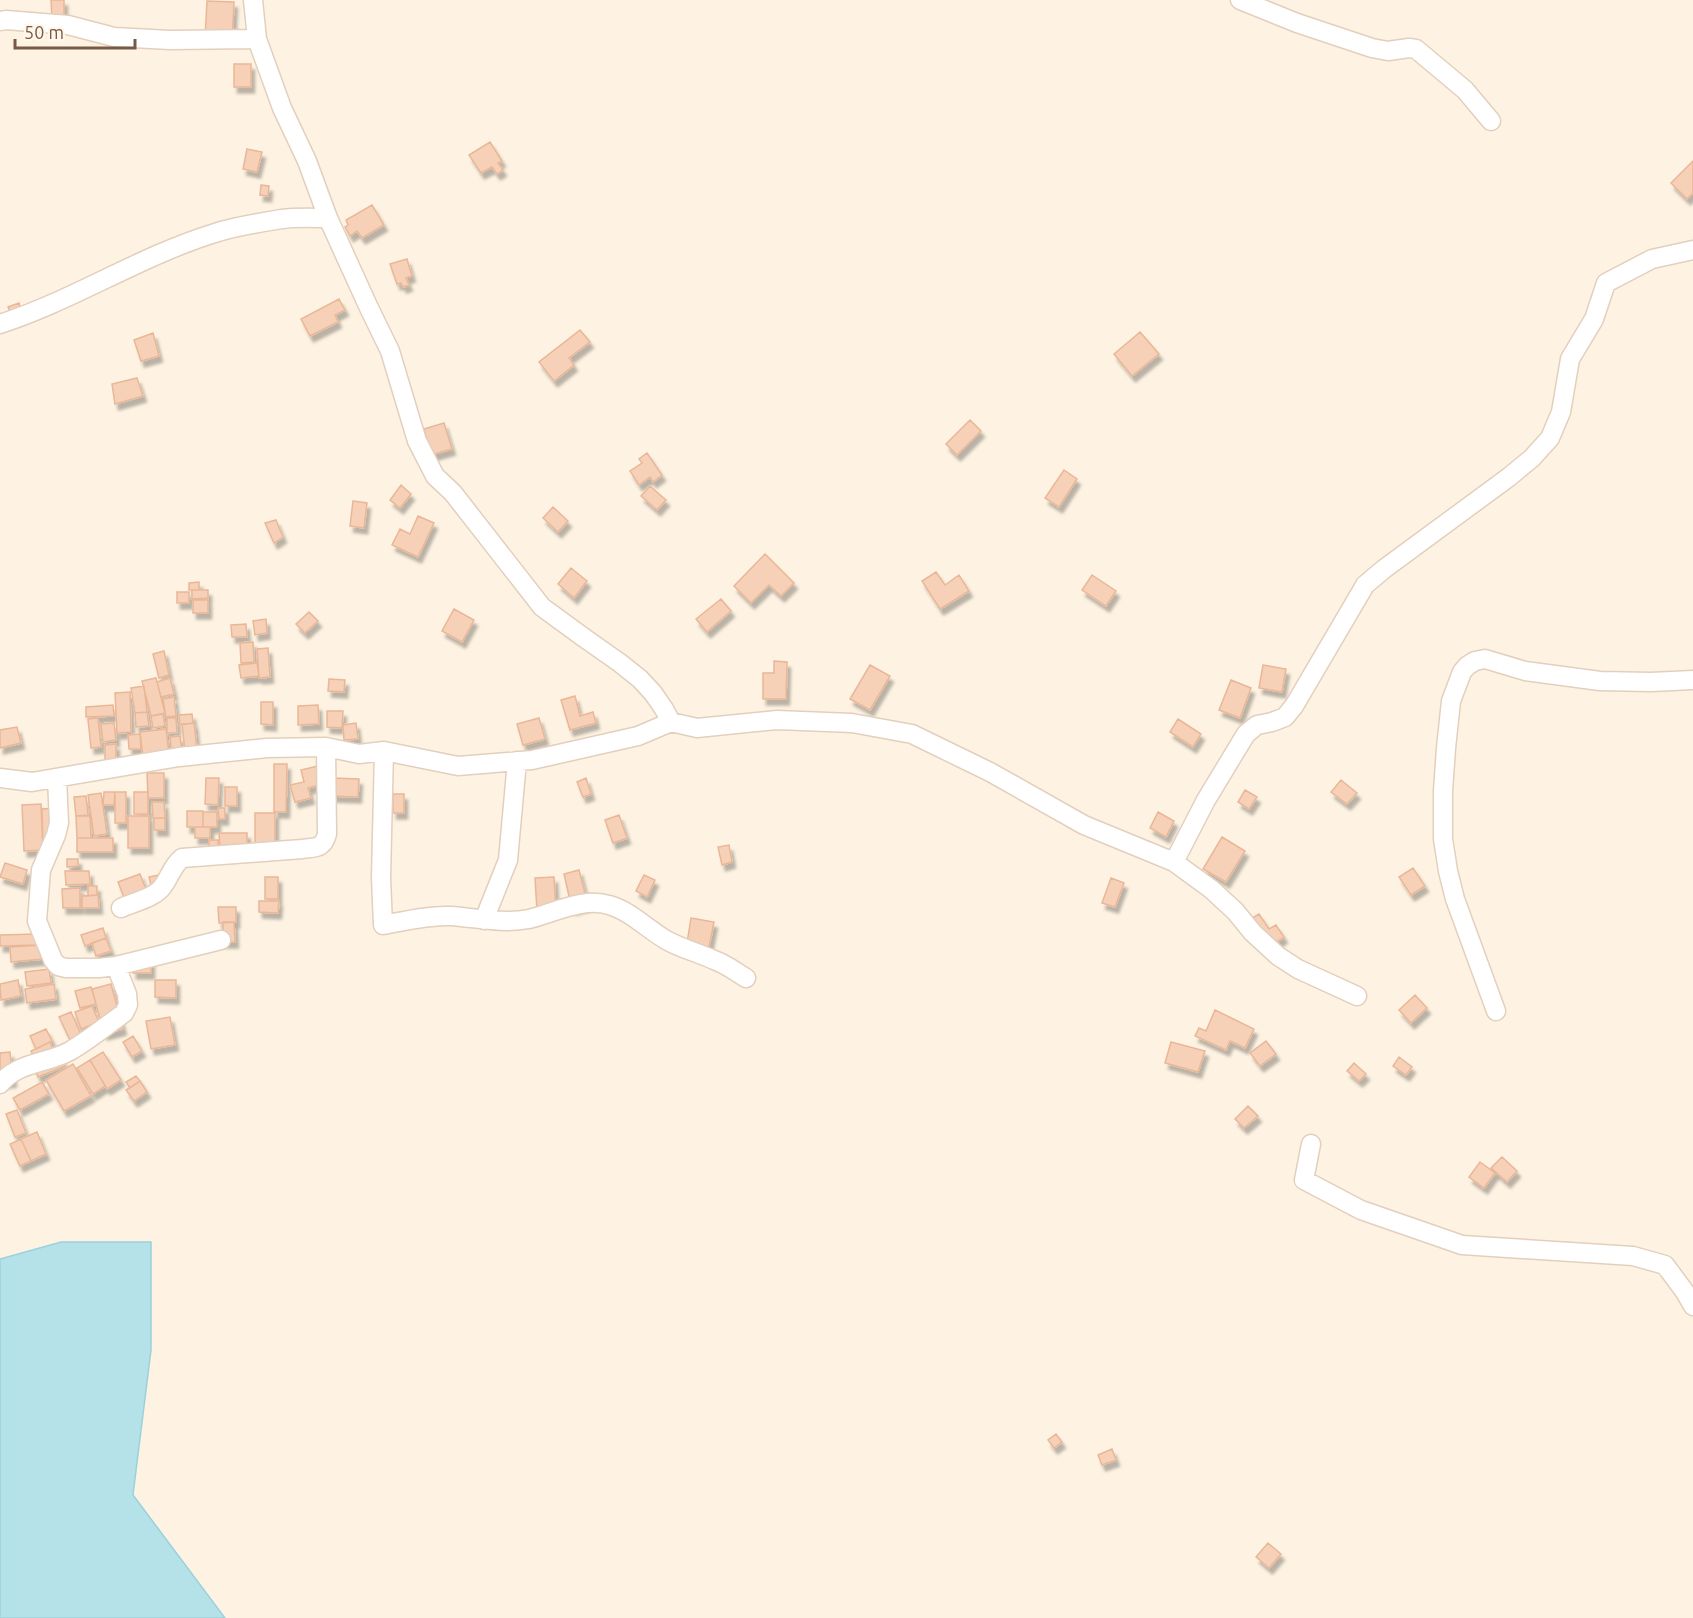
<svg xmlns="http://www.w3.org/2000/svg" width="1693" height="1618" viewBox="0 0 1693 1618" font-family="Ubuntu,sans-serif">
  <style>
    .water { fill: #b5e1e9; stroke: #9bd1dc; stroke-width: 1.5 }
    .building { fill: #f6d1b8; stroke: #e9b797; stroke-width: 1.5; filter: url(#shadow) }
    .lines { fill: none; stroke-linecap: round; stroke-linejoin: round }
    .street-casing { stroke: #e3cfbd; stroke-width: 21 }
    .street { stroke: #fff; stroke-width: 18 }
  </style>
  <defs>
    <filter id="shadow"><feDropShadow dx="3.5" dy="6" stdDeviation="1.5" flood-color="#0004"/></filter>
  </defs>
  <rect width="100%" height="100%" fill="#fef3e2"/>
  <path class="water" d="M 61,1242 L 151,1242 L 151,1350 L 133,1495 L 225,1618 L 0,1618 L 0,1259 Z"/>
  <path class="building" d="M 51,0 L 64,0 L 64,19 L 52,19 Z
    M 207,1 L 234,2 L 232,40 L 205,39 Z
    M 234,64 L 251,64 L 251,87 L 234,87 Z
    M 490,142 L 502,161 L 498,163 L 503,170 L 497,174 L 492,167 L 481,173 L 469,155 Z
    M 247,149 L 262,152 L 257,172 L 243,169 Z
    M 1693,161 L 1693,193 L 1687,199 L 1671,183 Z
    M 261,185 L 269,186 L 268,196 L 260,195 Z
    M 372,205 L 384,225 L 362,238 L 357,231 L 350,236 L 345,227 L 348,225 L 346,220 Z
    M 407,259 L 412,276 L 406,278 L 409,285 L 403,287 L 401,283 L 397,284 L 390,264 Z
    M 339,299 L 345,310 L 335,315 L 338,322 L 310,336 L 301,319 Z
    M 19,303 L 22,314 L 12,317 L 8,307 Z
    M 580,330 L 590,342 L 569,358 L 574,365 L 554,381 L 539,362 Z
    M 1140,332 L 1159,354 L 1132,376 L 1114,354 Z
    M 153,333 L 159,356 L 141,361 L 134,340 Z
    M 137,378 L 143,396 L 115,404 L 112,384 Z
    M 970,420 L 981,431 L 957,455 L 946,444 Z
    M 444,423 L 452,449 L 431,455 L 424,429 Z
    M 647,453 L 662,475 L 653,482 L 650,477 L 639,485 L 630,471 L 642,463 L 639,459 Z
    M 1064,470 L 1077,479 L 1059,507 L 1045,498 Z
    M 401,485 L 411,494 L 400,508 L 390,500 Z
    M 650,486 L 666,500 L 657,510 L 641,496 Z
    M 353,501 L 367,503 L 364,528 L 350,526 Z
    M 553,507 L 568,521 L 558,532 L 543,518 Z
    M 418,516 L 434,523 L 418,557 L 392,545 L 400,529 L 410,534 Z
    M 276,520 L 283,537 L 274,543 L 265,523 Z
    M 765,554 L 794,583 L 781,596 L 769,585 L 751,603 L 734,586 Z
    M 571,568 L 587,581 L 574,598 L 558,584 Z
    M 936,572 L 945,585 L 959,575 L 969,591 L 940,609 L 922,581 Z
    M 1092,575 L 1116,591 L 1106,606 L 1082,590 Z
    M 199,582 L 199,590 L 189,590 L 189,583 Z
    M 192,590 L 208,590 L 208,598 L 192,599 Z
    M 177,592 L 189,592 L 189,603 L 177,603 Z
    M 721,599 L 731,611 L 707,632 L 696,619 Z
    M 193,600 L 208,600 L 208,613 L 193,613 Z
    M 454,609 L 474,620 L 462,642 L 442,631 Z
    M 309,612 L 318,621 L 305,633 L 296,624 Z
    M 266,619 L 267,633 L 255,635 L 253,621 Z
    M 246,624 L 247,637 L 232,637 L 231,625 Z
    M 253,642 L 254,662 L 241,663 L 240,643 Z
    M 268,648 L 270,677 L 259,678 L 257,649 Z
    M 164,651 L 169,675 L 159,678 L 153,654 Z
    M 774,661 L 787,662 L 786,699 L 763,699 L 763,673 L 774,673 Z
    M 257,663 L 259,676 L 241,678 L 239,665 Z
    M 870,665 L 890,676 L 870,710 L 850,699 Z
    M 1263,665 L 1286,669 L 1282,692 L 1259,688 Z
    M 156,678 L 165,713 L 151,716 L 142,681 Z
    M 170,678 L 174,694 L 161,697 L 157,682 Z
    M 329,679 L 345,680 L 344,692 L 328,691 Z
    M 1231,680 L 1251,688 L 1240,718 L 1219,710 Z
    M 144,686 L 147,712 L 135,713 L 131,688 Z
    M 130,692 L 131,732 L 117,733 L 115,693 Z
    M 575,696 L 580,716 L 593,712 L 596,723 L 570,730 L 561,700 Z
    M 174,697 L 176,716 L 166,717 L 163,699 Z
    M 261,702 L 273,702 L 273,725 L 261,724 Z
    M 113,705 L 114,716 L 86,717 L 86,707 Z
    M 318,705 L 319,724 L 298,725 L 298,706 Z
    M 327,711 L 343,711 L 342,728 L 327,727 Z
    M 147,712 L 149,726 L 136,727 L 135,713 Z
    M 163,714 L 165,726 L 153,728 L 151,716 Z
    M 192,714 L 193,723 L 180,725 L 179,715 Z
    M 98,718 L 101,747 L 91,748 L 88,719 Z
    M 167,718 L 176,718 L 177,733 L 167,733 Z
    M 539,718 L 545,739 L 523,745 L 517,724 Z
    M 1178,719 L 1201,734 L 1193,747 L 1170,732 Z
    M 114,723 L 116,740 L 103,742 L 101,724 Z
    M 194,723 L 197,749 L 185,751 L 182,724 Z
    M 356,723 L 358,739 L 344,740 L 343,725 Z
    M 17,727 L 21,743 L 0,748 L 0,730 Z
    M 166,729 L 169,754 L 143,757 L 140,732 Z
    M 140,734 L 141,749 L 129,749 L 128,735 Z
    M 180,736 L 182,753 L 172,754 L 170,737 Z
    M 116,744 L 116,762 L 105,763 L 105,745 Z
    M 274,764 L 287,764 L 286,812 L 274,812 Z
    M 318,766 L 323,784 L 308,788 L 311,798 L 295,802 L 290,785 L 304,782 L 301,770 Z
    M 147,773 L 164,773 L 164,798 L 148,798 Z
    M 206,778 L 219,778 L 218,805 L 205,804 Z
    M 332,778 L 359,779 L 358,797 L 331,796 Z
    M 586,778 L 591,794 L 583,797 L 577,782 Z
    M 1341,780 L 1357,793 L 1347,804 L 1331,792 Z
    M 225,787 L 237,787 L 237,806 L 225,806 Z
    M 1245,790 L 1257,797 L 1249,809 L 1238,802 Z
    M 104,792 L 115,792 L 114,805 L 103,805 Z
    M 115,792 L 126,792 L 126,823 L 115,823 Z
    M 134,792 L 148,792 L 148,814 L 134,814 Z
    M 101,793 L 107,834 L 94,836 L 88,795 Z
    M 393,794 L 404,794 L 404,813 L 393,813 Z
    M 86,796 L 88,815 L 76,816 L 74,797 Z
    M 152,802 L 164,802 L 165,818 L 153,818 Z
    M 41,804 L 43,850 L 24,851 L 22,805 Z
    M 57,808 L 43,850 L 42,809 Z
    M 218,808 L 225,808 L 225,819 L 219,819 Z
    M 187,811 L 203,811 L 203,827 L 187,827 Z
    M 203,812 L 217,812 L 217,827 L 203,827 Z
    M 1158,812 L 1174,821 L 1166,837 L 1150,828 Z
    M 255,813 L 275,813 L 275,843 L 255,843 Z
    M 619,815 L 627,838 L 613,843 L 605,820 Z
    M 76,816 L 90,816 L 91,838 L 77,838 Z
    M 128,816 L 149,816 L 149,848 L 128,848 Z
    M 154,818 L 165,818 L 165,830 L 154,830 Z
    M 195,827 L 210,827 L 210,838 L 195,838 Z
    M 219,833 L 247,833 L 247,847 L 220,848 Z
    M 1222,837 L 1245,851 L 1226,882 L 1203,869 Z
    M 77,838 L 113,838 L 113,852 L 77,852 Z
    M 209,840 L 218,840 L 218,848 L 209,848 Z
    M 729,845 L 732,862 L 722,865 L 718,847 Z
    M 67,859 L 78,859 L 78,866 L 67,867 Z
    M 5,863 L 27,870 L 23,884 L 0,877 Z
    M 1413,868 L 1425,886 L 1411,895 L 1399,877 Z
    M 579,870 L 588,905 L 572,909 L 564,874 Z
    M 65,871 L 89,871 L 90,884 L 66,885 Z
    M 140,874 L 147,892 L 125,900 L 118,882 Z
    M 163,874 L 153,893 L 149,877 Z
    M 644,875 L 655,880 L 647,897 L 636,891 Z
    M 265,877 L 278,877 L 278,899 L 265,899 Z
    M 554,877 L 556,910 L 537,911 L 535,878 Z
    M 1111,878 L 1124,883 L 1115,907 L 1102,903 Z
    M 88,886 L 97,886 L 97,895 L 88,896 Z
    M 80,888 L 80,908 L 63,908 L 62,889 Z
    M 98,895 L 99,908 L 82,908 L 82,896 Z
    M 259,901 L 279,901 L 278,913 L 259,912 Z
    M 218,907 L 236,907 L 236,922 L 219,923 Z
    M 1259,914 L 1269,929 L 1276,925 L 1284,937 L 1266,949 L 1247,921 Z
    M 691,918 L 714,922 L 709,947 L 687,943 Z
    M 223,922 L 234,922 L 235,942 L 223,942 Z
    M 103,928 L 106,938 L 85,946 L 81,935 Z
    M 38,934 L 38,945 L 0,946 L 0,935 Z
    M 106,938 L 111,951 L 96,956 L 92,943 Z
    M 42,945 L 43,959 L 11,962 L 10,947 Z
    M 133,953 L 151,953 L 151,973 L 133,973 Z
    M 49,969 L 51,983 L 27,986 L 25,972 Z
    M 18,980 L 21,996 L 1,1000 L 0,984 Z
    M 155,980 L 176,980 L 176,998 L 155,997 Z
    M 54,984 L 56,999 L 27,1003 L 25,989 Z
    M 111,984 L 123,1029 L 104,1034 L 92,989 Z
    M 91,987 L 96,1004 L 80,1008 L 75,991 Z
    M 1415,995 L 1427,1008 L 1411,1023 L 1399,1010 Z
    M 92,1006 L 99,1022 L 81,1029 L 75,1012 Z
    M 1215,1010 L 1254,1029 L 1245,1048 L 1230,1041 L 1226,1050 L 1195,1036 L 1199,1028 L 1206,1031 Z
    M 71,1012 L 83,1039 L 72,1044 L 59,1017 Z
    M 170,1017 L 175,1045 L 151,1049 L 146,1021 Z
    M 46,1029 L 52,1041 L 36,1049 L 30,1036 Z
    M 133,1036 L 142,1051 L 132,1057 L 123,1042 Z
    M 1266,1041 L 1276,1054 L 1260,1066 L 1250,1053 Z
    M 50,1042 L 55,1055 L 37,1063 L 31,1051 Z
    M 1171,1042 L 1205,1051 L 1198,1072 L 1165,1063 Z
    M 10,1052 L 13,1081 L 0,1083 L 0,1053 Z
    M 103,1052 L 121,1080 L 107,1089 L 90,1060 Z
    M 60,1053 L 65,1066 L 38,1077 L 33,1065 Z
    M 1399,1057 L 1412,1067 L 1406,1075 L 1393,1066 Z
    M 90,1060 L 105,1086 L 93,1094 L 77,1068 Z
    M 1354,1063 L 1366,1074 L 1359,1081 L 1347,1071 Z
    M 73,1064 L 91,1096 L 64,1111 L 46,1080 Z
    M 136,1076 L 140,1081 L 130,1088 L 126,1082 Z
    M 140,1081 L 147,1092 L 134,1101 L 126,1090 Z
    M 42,1082 L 49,1094 L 20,1110 L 13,1098 Z
    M 1248,1106 L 1258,1116 L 1244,1128 L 1235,1119 Z
    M 17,1110 L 26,1133 L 15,1137 L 6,1114 Z
    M 37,1132 L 46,1154 L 31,1161 L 21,1139 Z
    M 21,1139 L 31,1161 L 20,1166 L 10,1144 Z
    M 1502,1157 L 1517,1171 L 1507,1182 L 1491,1168 Z
    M 1480,1162 L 1495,1173 L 1484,1188 L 1469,1177 Z
    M 1056,1434 L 1062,1442 L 1054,1448 L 1048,1440 Z
    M 1112,1449 L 1116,1460 L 1102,1465 L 1098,1455 Z
    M 1268,1543 L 1281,1554 L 1269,1568 L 1256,1557 Z"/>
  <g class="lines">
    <g class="street-casing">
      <path id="street" d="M 253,0 L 257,39
        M 1240,0 L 1297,23 L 1372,48 L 1388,51 L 1409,48 L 1416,49 L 1465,90 L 1491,121
        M 0,21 L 6,20 L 68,25 L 114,37 L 170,40 L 257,39 L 282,108 L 307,161 L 328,218 L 369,308 L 390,351 L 417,441 L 435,476 L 453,493 L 542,607 L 583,637 L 620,663 L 640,679 L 653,693 L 664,709 L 671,722
        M 0,324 C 74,300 140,256 215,233 C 233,227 263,222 282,219 C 297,217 313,218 328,218
        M 384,751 L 381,878 L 383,925 C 405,921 428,915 451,916 C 477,918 503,924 529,919 C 554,913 583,897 609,905 C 631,911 648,930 668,941 C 683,949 699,953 714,960 C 726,964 736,972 746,978
        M 0,778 L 32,782 L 179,757 L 267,748 L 326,747 L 359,754 L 384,751 L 458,766 L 532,760 L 638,736 L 671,722 L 697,728 L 777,720 L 852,723 L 912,734 L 990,772 L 1084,825 L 1174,862 L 1211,889 L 1235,911 L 1253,933 L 1278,956 L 1298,969 L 1357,996
        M 57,778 L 59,823 L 56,835 L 41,870 L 37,921 L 53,960 L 58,966 L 66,968 L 99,968 L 116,966 L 221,940
        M 1174,862 L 1206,800 L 1246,734 L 1257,725 L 1272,722 L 1285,717 L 1294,706 L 1361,592 L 1365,585 L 1384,569 L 1509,477 L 1532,458 L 1550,438 L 1561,412 L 1570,359 L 1594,319 L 1606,283 L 1652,259 L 1693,250
        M 121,908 C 134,902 155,898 163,886 C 170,877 172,866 182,858 L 302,849 C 316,847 323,849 327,834 L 326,747
        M 484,920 L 508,860 L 517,761
        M 1496,1011 L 1455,899 L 1448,871 L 1443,839 L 1443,791 L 1446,748 L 1451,701 L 1462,672 L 1467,666 L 1475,661 L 1485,659 L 1525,671 L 1600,681 L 1651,682 L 1693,680
        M 0,1084 C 17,1062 47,1064 70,1051 C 89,1040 106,1026 124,1013 L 128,1005 L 127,994 L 116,966
        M 1311,1144 L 1304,1180 L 1361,1210 L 1462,1245 L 1633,1256 L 1665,1265 L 1685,1292 L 1693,1306"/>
    </g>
    <use href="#street" class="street"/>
  </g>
  <path d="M15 39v9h120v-9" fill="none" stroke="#785846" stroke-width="3"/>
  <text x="24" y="39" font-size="18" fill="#785846" stroke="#fff7ea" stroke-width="4.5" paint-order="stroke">50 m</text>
</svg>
